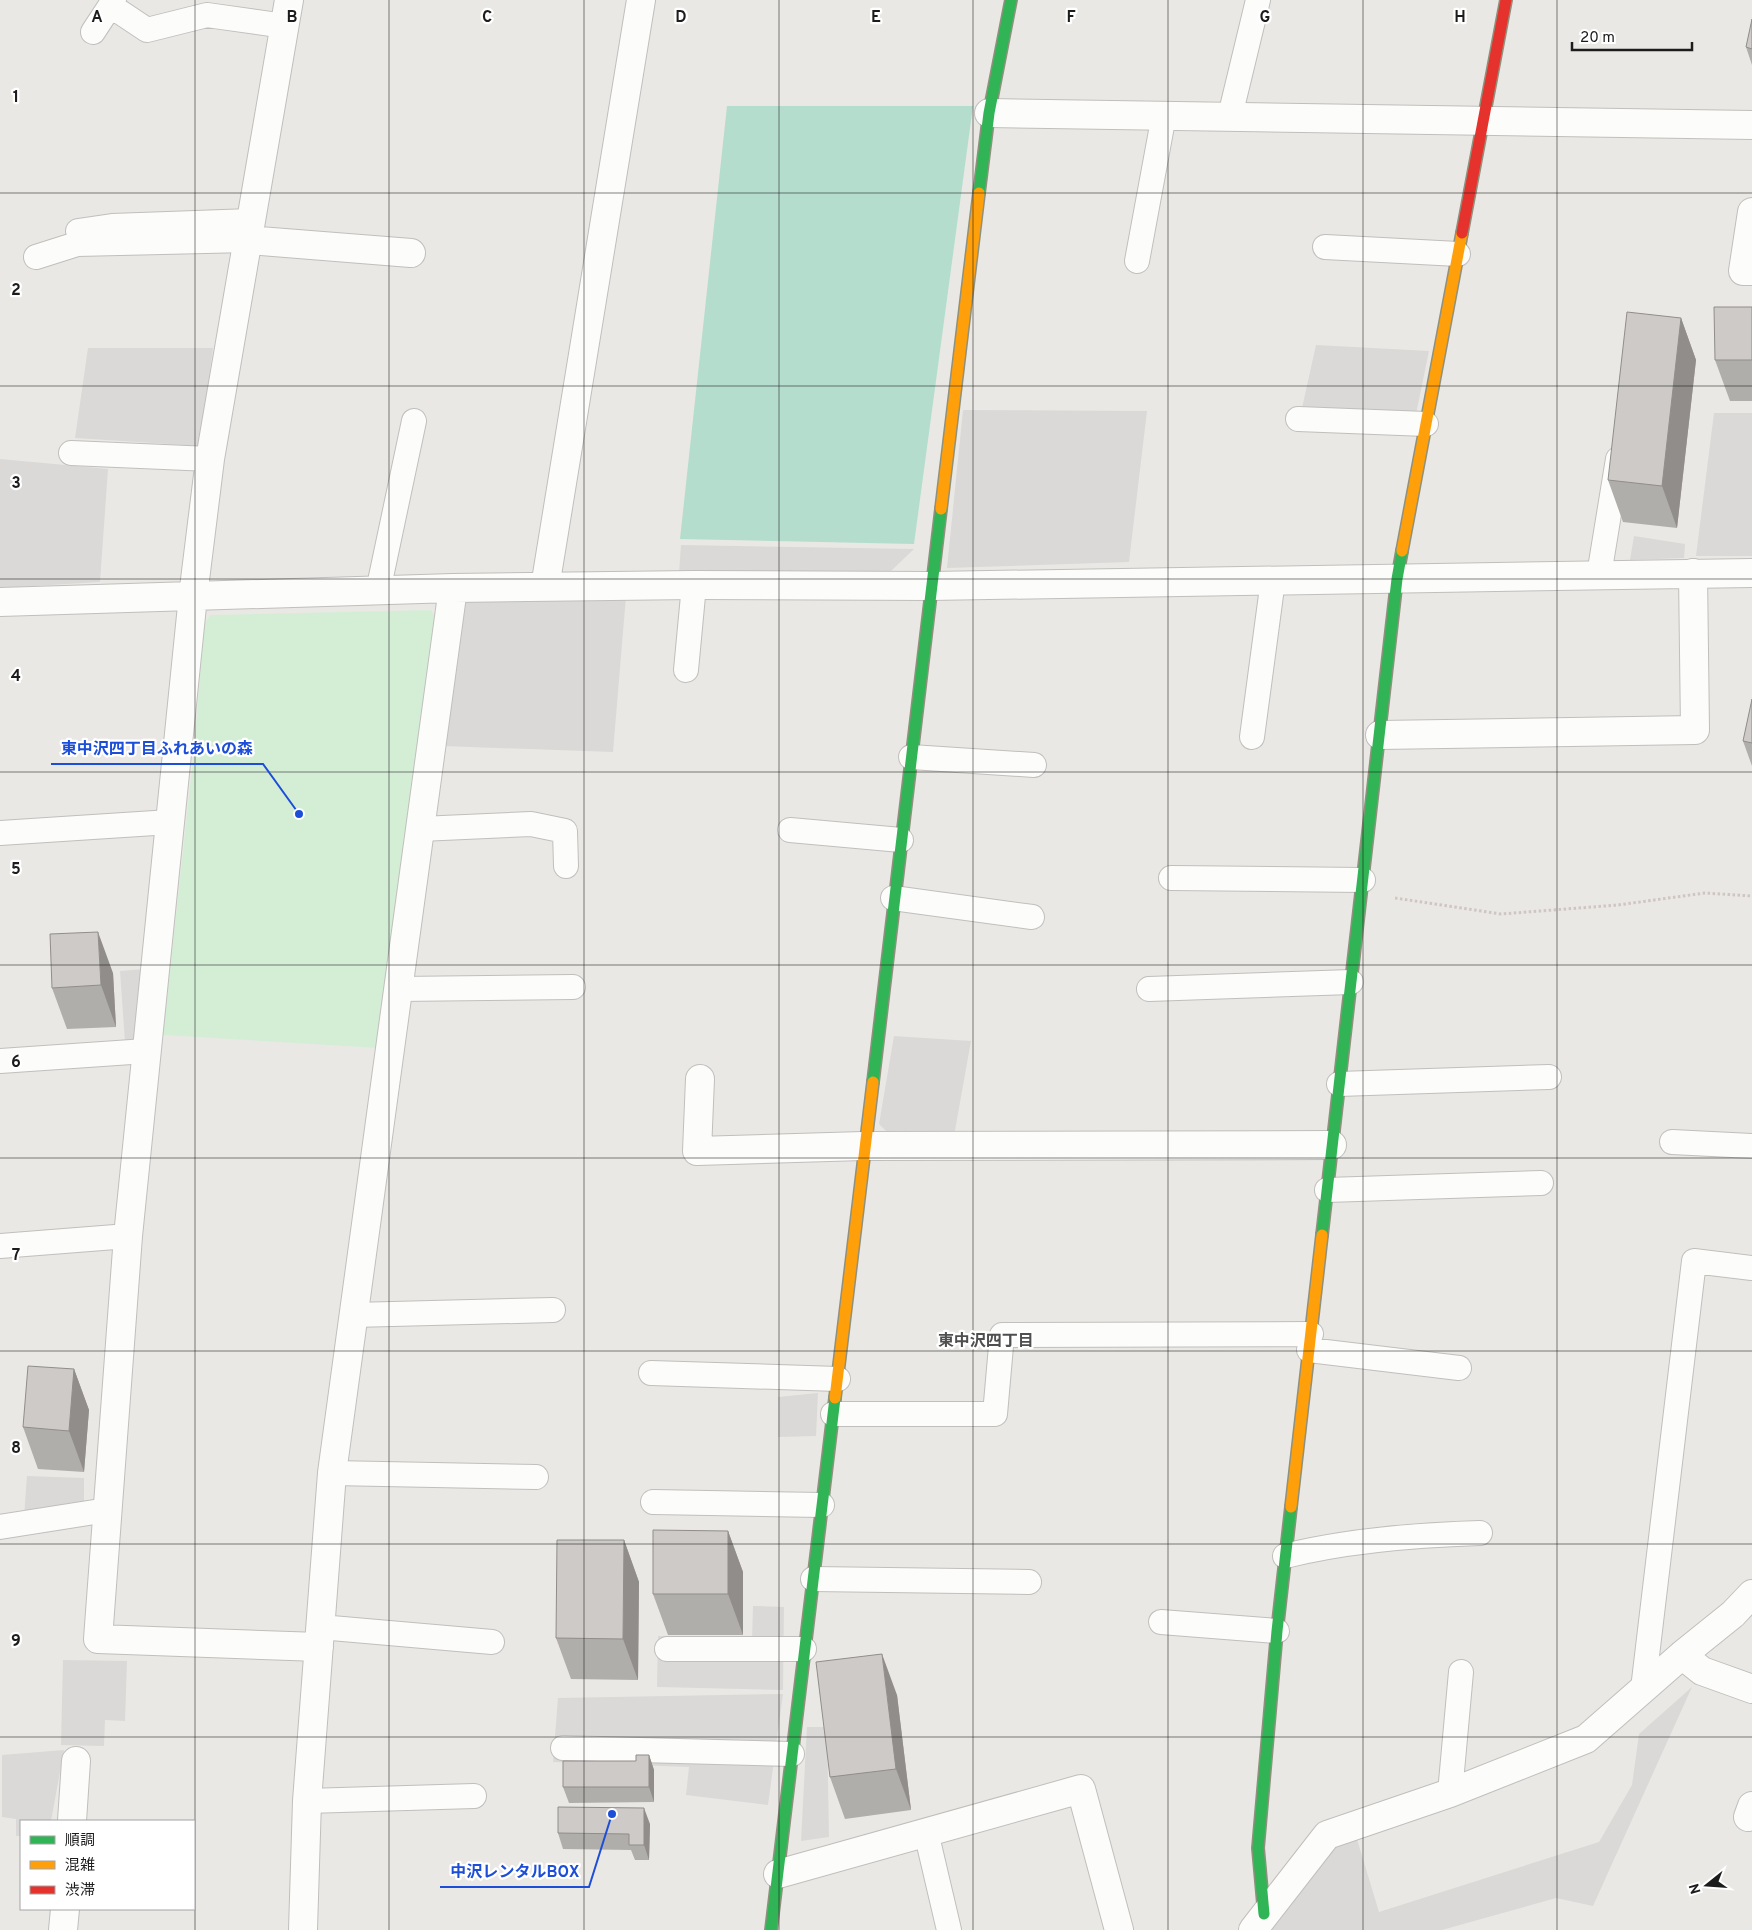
<svg xmlns="http://www.w3.org/2000/svg" width="1752" height="1930" viewBox="0 0 1752 1930" font-family="Overpass,'Noto Sans JP',sans-serif">
  <style>
    .park { fill: #d4eed6 }
    .pitch { fill: #b4ddce }
    .parking { fill: #dad9d8 }
    .lines { fill: none; stroke-linecap: round; stroke-linejoin: round }
    .lane-casing { stroke: #c0bfbd; stroke-width: 26 }
    .street-casing { stroke: #c0bfbd; stroke-width: 30 }
    .fast-casing { stroke: #8f917e; stroke-width: 14 }
    .slow-casing { stroke: #8f917e; stroke-width: 14 }
    .jam-casing { stroke: #8f917e; stroke-width: 14 }
    .path { stroke: #cfc5c3; stroke-width: 3; stroke-dasharray: 2.5 2.5; stroke-linecap: butt }
    .lane { stroke: #fcfcfb; stroke-width: 24 }
    .street { stroke: #fcfcfb; stroke-width: 28 }
    .fast { stroke: #30b455; stroke-width: 11 }
    .slow { stroke: #ff9f0a; stroke-width: 11 }
    .jam { stroke: #e5322d; stroke-width: 11 }
    .wall { fill: #b0aeab }
    .shaded-wall { fill: #908d8b }
    .building { fill: #cdcac7; stroke: #908d8b }
    .grid { fill: none; stroke: #1c1c1c; stroke-width: 1; stroke-opacity: 0.55 }
    .labels { text-anchor: middle; dominant-baseline: central; stroke-width: 4.5; stroke-linejoin: round; paint-order: stroke }
    .neighbourhood-label { font-size: 16px; font-weight: bold; fill: #4f4f4f; stroke: #fff }
    .grid-label { font-size: 16px; text-anchor: middle; font-weight: bold; fill: #1c1c1c; stroke: #fff; stroke-width: 4.5; stroke-linejoin: round; paint-order: stroke }
    .leader { fill: none; stroke: #1d4ed8; stroke-width: 2 }
    .callout-dot { fill: #1d4ed8; stroke: #fff; stroke-width: 2 }
    .callout-label { font-size: 16px; text-anchor: middle; font-weight: bold; fill: #1d4ed8; stroke: #fff; stroke-width: 4.5; stroke-linejoin: round; paint-order: stroke }
  </style>
  <rect width="100%" height="100%" fill="#eae8e4"/>
  <path class="park" d="M 431,610 L 438,622 L 378,1048 L 163,1035 L 194,750 L 204,625 L 210,615 Z"/>
  <path class="pitch" d="M 727,106 L 973,106 L 914,544 L 680,539 Z"/>
  <path class="parking" d="M 1316,345 L 1429,351 L 1416,414 L 1302,408 Z
    M 88,348 L 213,348 L 200,446 L 75,438 Z
    M 963,410 L 1147,411 L 1129,562 L 947,568 Z
    M 1714,413 L 1752,413 L 1752,556 L 1696,556 Z
    M 0,459 L 108,469 L 100,582 L 0,588 Z
    M 1634,536 L 1685,544 L 1684,558 L 1630,560 Z
    M 681,545 L 914,549 L 891,571 L 679,573 Z
    M 626,596 L 613,752 L 442,746 L 464,598 Z
    M 145,969 L 142,1041 L 125,1042 L 120,971 Z
    M 894,1036 L 971,1041 L 954,1136 L 892,1137 L 879,1124 Z
    M 818,1393 L 816,1436 L 778,1437 L 778,1397 Z
    M 27,1476 L 84,1478 L 84,1507 L 24,1517 Z
    M 753,1606 L 784,1607 L 783,1690 L 657,1687 L 658,1636 L 752,1639 Z
    M 63,1660 L 127,1661 L 125,1721 L 105,1720 L 104,1746 L 61,1745 Z
    M 1692,1687 L 1593,1906 L 1556,1898 L 1442,1930 L 1270,1930 L 1309,1870 L 1338,1845 L 1356,1836 L 1379,1912 L 1599,1842 L 1632,1785 L 1639,1734 Z
    M 783,1694 L 768,1805 L 686,1795 L 689,1767 L 553,1762 L 558,1698 Z
    M 807,1727 L 827,1727 L 829,1837 L 801,1841 Z
    M 64,1750 L 51,1821 L 21,1821 L 21,1836 L 16,1836 L 16,1819 L 2,1817 L 2,1755 Z"/>
  <g class="lines">
    <g class="lane-casing">
      <path id="lane" d="M 111,6 L 147,30 L 207,15 L 285,26
        M 93,32 L 114,0
        M 1230,116 L 1258,0
        M 78,231 L 112,226 L 251,221
        M 1325,247 L 1458,254
        M 36,257 L 77,244 L 248,240
        M 1137,261 L 1164,115
        M 1298,419 L 1426,424
        M 71,453 L 210,459
        M 1599,575 L 1618,459
        M 378,591 L 414,421
        M 686,670 L 694,585
        M 1252,737 L 1273,580
        M 911,757 L 1034,765
        M 420,829 L 531,824 L 565,831 L 566,866
        M 790,830 L 901,840
        M 0,833 L 170,822
        M 1171,878 L 1363,880
        M 893,898 L 1032,917
        M 398,989 L 573,987
        M 1149,989 L 1351,982
        M 0,1061 L 146,1051
        M 1339,1084 L 1549,1077
        M 1672,1142 L 1752,1146
        M 1327,1190 L 1541,1183
        M 0,1246 L 128,1236
        M 353,1315 L 553,1310
        M 1309,1350 L 1459,1368
        M 651,1373 L 838,1379
        M 833,1414 L 995,1414 L 1002,1335 L 1311,1334
        M 332,1473 L 536,1477
        M 653,1502 L 822,1505
        M 0,1527 L 107,1510
        M 1285,1556 C 1349,1540 1415,1535 1480,1533
        M 813,1579 L 1029,1582
        M 1161,1622 L 1277,1631
        M 320,1627 L 492,1642
        M 667,1649 L 804,1649
        M 1643,1689 L 1694,1261 L 1752,1268
        M 563,1748 L 792,1754
        M 1450,1793 L 1461,1672
        M 307,1801 L 474,1796
        M 926,1832 L 949,1930"/>
    </g>
    <g class="street-casing">
      <path id="street" d="M 289,0 L 210,459 L 193,596 L 128,1236 L 98,1639 L 319,1647
        M 989,113 L 1752,125
        M 1752,212 L 1743,271 L 1752,271
        M 248,240 L 411,253
        M 545,587 L 641,0
        M 0,602 L 453,588 L 694,585 L 931,586 L 1752,573
        M 1380,735 L 1695,730 L 1693,573
        M 700,1079 L 697,1151 L 863,1146 L 1332,1145
        M 1682,1655 L 1702,1671 L 1752,1689
        M 1748,1817 L 1752,1806
        M 72,1821 L 76,1761
        M 778,1874 L 1081,1789 L 1119,1930
        M 63,1930 L 65,1909
        M 303,1930 L 307,1801 L 332,1473 L 453,588
        M 1253,1930 L 1327,1835 L 1450,1793 L 1586,1739 L 1682,1655 L 1733,1614 L 1752,1594"/>
    </g>
    <g class="fast-casing">
      <path id="fast" d="M 979,193 L 989,113 L 1011,0
        M 873,1082 L 941,509
        M 1322,1235 L 1397,579 L 1402,551
        M 1264,1914 L 1258,1848 L 1277,1631 L 1291,1507
        M 771,1930 L 835,1398"/>
    </g>
    <g class="slow-casing">
      <path id="slow" d="M 941,509 L 979,193
        M 1402,551 L 1462,233
        M 835,1398 L 873,1082
        M 1291,1507 L 1322,1235"/>
    </g>
    <g class="jam-casing">
      <path id="jam" d="M 1462,233 L 1506,0"/>
    </g>
    <path class="path" d="M 1395,898 L 1501,914 L 1618,905 L 1705,893 L 1752,896"/>
    <use href="#lane" class="lane"/>
    <use href="#street" class="street"/>
    <use href="#fast" class="fast"/>
    <use href="#slow" class="slow"/>
    <use href="#jam" class="jam"/>
  </g>
  <path class="wall" d="M 1752,19 L 1752,65 L 1746,47 Z
    M 1752,307 L 1752,401 L 1730,401 L 1715,360 Z
    M 1681,318 L 1696,360 L 1677,528 L 1623,522 L 1608,480 Z
    M 1752,699 L 1752,766 L 1743,741 Z
    M 113,973 L 116,1027 L 67,1029 L 52,988 Z
    M 74,1369 L 89,1410 L 84,1472 L 38,1469 L 23,1427 Z
    M 728,1531 L 743,1572 L 743,1635 L 668,1635 L 653,1594 Z
    M 624,1540 L 639,1582 L 638,1680 L 571,1679 L 556,1638 Z
    M 897,1695 L 911,1810 L 845,1819 L 830,1777 Z
    M 649,1755 L 654,1770 L 654,1802 L 569,1803 L 563,1787 L 636,1761 Z
    M 650,1824 L 649,1860 L 635,1860 L 631,1850 L 563,1849 L 558,1833 Z"/>
  <path class="shaded-wall" d="M 1681,318 L 1696,360 L 1677,528 L 1662,486 Z
    M 98,932 L 113,973 L 116,1027 L 101,985 Z
    M 74,1369 L 89,1410 L 84,1472 L 69,1431 Z
    M 728,1531 L 743,1572 L 743,1635 L 728,1594 Z
    M 624,1540 L 639,1582 L 638,1680 L 623,1639 Z
    M 882,1654 L 897,1695 L 911,1810 L 896,1769 Z
    M 649,1755 L 654,1770 L 654,1802 L 649,1787 Z
    M 644,1808 L 650,1824 L 649,1860 L 644,1845 Z"/>
  <path class="building" d="M 1752,19 L 1752,49 L 1746,47 Z
    M 1714,307 L 1752,307 L 1752,360 L 1715,360 Z
    M 1627,312 L 1681,318 L 1662,486 L 1608,480 Z
    M 1752,699 L 1752,743 L 1743,741 Z
    M 98,932 L 101,985 L 52,988 L 50,934 Z
    M 28,1366 L 74,1369 L 69,1431 L 23,1427 Z
    M 653,1530 L 728,1531 L 728,1594 L 653,1594 Z
    M 557,1540 L 624,1540 L 623,1639 L 556,1638 Z
    M 882,1654 L 896,1769 L 830,1777 L 816,1662 Z
    M 636,1755 L 649,1755 L 649,1787 L 563,1787 L 563,1761 L 636,1761 Z
    M 558,1807 L 644,1808 L 644,1845 L 629,1845 L 629,1834 L 558,1833 Z"/>
  <path class="grid" d="M 195,0 L 195,1930M 389,0 L 389,1930M 584,0 L 584,1930M 779,0 L 779,1930M 973,0 L 973,1930M 1168,0 L 1168,1930M 1363,0 L 1363,1930M 1557,0 L 1557,1930M 0,193 L 1752,193M 0,386 L 1752,386M 0,579 L 1752,579M 0,772 L 1752,772M 0,965 L 1752,965M 0,1158 L 1752,1158M 0,1351 L 1752,1351M 0,1544 L 1752,1544M 0,1737 L 1752,1737"/>
  <g class="labels">
    <g class="neighbourhood-label">
      <text x="986" y="1342">東中沢四丁目</text>
    </g>
  </g>
  <g class="grid-label">
    <text x="97" y="22">A</text>
    <text x="292" y="22">B</text>
    <text x="487" y="22">C</text>
    <text x="681" y="22">D</text>
    <text x="876" y="22">E</text>
    <text x="1071" y="22">F</text>
    <text x="1265" y="22">G</text>
    <text x="1460" y="22">H</text>
    <text x="16" y="102">1</text>
    <text x="16" y="295">2</text>
    <text x="16" y="488">3</text>
    <text x="16" y="681">4</text>
    <text x="16" y="874">5</text>
    <text x="16" y="1067">6</text>
    <text x="16" y="1260">7</text>
    <text x="16" y="1453">8</text>
    <text x="16" y="1646">9</text>
  </g>
  <path class="leader" d="M299 814L263 764H51M612 1814L589 1887H440"/>
  <g class="callout-dot">
    <circle cx="299" cy="814" r="5"/>
    <circle cx="612" cy="1814" r="5"/>
  </g>
  <g class="callout-label">
    <text x="157" y="754">東中沢四丁目ふれあいの森</text>
    <text x="515" y="1877">中沢レンタルBOX</text>
  </g>
  <rect x="20" y="1820" width="175" height="90" fill="#ffffff" stroke="#a4a4a4"/>
  <rect x="30" y="1836" width="25" height="8" fill="#30b455" stroke="#a4a4a4"/>
  <text x="65" y="1845" font-size="15" fill="#1c1c1c">順調</text>
  <rect x="30" y="1861" width="25" height="8" fill="#ff9f0a" stroke="#a4a4a4"/>
  <text x="65" y="1870" font-size="15" fill="#1c1c1c">混雑</text>
  <rect x="30" y="1886" width="25" height="8" fill="#e5322d" stroke="#a4a4a4"/>
  <text x="65" y="1895" font-size="15" fill="#1c1c1c">渋滞</text>
  <g transform="translate(1707 1885) rotate(253)" stroke="#ffffff" stroke-width="4" paint-order="stroke">
  <path d="M0-4L9 19L0 12L-9 19Z" fill="#1c1c1c"/>
  <text y="-8" font-size="14" font-weight="bold" text-anchor="middle" fill="#1c1c1c">N</text>
  </g>
  <path d="M1572 42v8h120v-8" fill="none" stroke="#1c1c1c" stroke-width="2.5"/>
  <text x="1580" y="42" font-size="15" fill="#1c1c1c" stroke="#ffffff" stroke-width="4" paint-order="stroke">20 m</text>
</svg>
